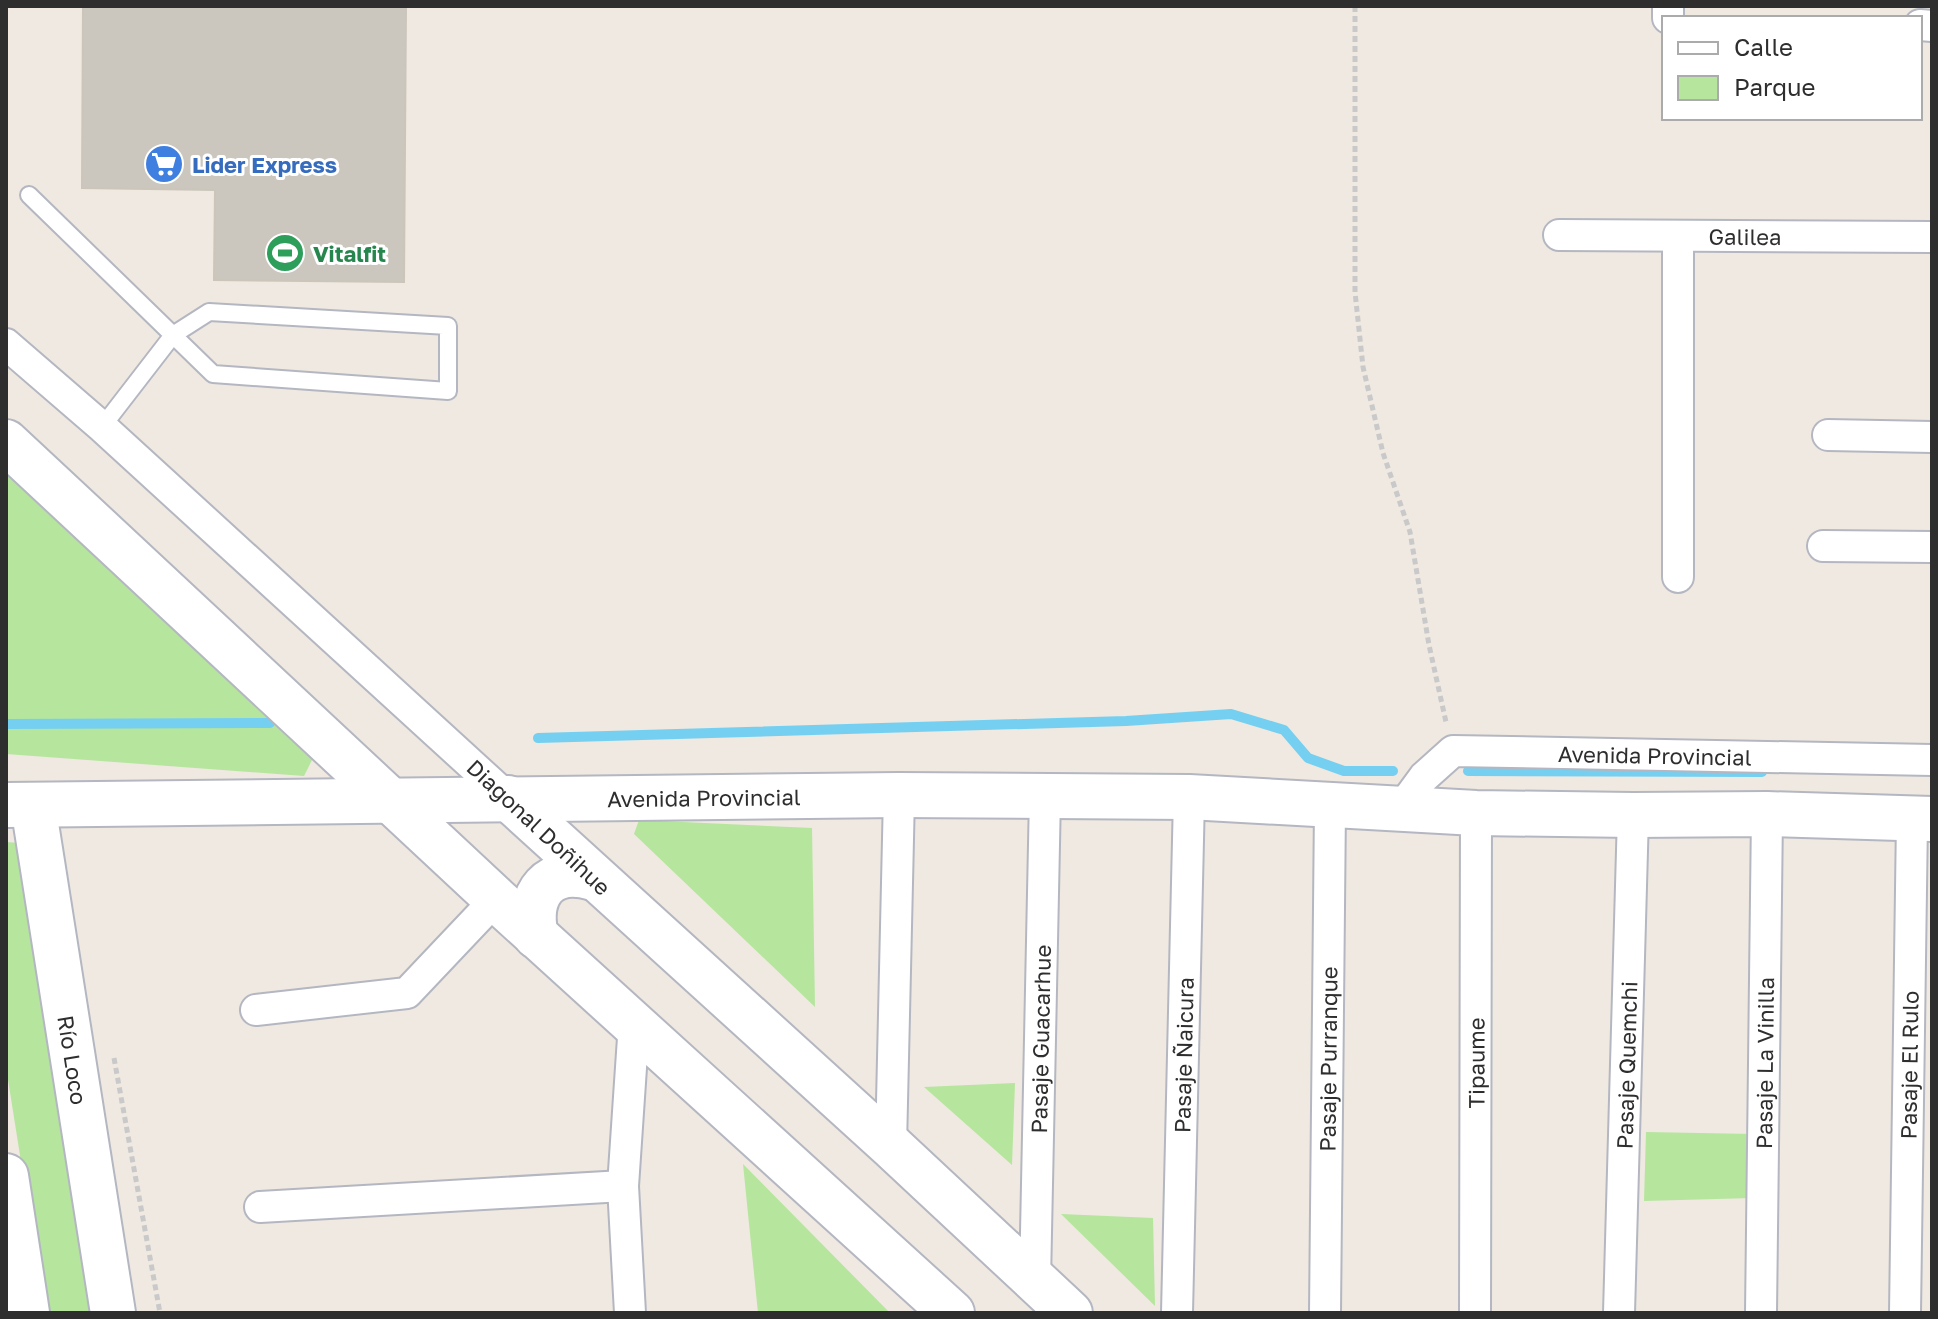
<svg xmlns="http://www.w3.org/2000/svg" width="1938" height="1319" viewBox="0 0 1938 1319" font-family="'Golos Text',sans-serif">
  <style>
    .green { fill: #b6e59e }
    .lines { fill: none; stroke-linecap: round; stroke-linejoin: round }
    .stream { stroke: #75cff0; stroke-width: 10 }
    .building { fill: #cbc7bf; stroke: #cbc5ba; stroke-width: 2 }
    .lane-casing { stroke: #b4b7c1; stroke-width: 20 }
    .street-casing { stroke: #b4b7c1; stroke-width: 34 }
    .secondary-casing { stroke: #b4b7c1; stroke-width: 48 }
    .path { stroke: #c9c9c9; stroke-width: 5; stroke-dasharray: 6 4; stroke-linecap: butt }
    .lane { stroke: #fff; stroke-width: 16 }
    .street { stroke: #fff; stroke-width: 30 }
    .secondary { stroke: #fff; stroke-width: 44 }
    .labels { text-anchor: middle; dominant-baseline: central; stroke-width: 6; stroke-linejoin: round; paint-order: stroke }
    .shop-label { font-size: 22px; font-weight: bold; fill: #366cbe; stroke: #fff; text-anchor: start }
    .street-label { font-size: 22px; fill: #2e2e2e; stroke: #fff }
    .leisure-label { font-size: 22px; font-weight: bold; fill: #27864d; stroke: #fff; text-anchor: start }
  </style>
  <rect width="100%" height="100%" fill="#efe9e1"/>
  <path class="green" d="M 6,466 L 318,748 L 304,776 L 6,754 Z
    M 639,820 L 812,828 L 815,1007 L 634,834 Z
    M 6,842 L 20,843 L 93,1313 L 45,1313 L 6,1067 Z
    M 1015,1083 L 1012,1165 L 924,1087 Z
    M 1646,1132 L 1754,1134 L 1752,1198 L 1644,1201 Z
    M 743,1164 L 890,1313 L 758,1313 Z
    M 1061,1214 L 1153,1218 L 1155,1306 Z"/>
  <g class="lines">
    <path class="stream" d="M 6,724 L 270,723
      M 538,738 L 1126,721 L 1231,714 L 1284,730 L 1308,758 L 1344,771 L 1393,771
      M 1468,771 L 1762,772"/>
  </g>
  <path class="building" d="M 83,6 L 406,6 L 404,282 L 214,280 L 215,190 L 82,188 Z"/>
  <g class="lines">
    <g class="lane-casing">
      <path id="lane" d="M 29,195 L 213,374 L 448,391 L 448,326 L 209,312 L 173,335 L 102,427"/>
    </g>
    <g class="street-casing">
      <g id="street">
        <path d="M 1668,6 L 1668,18"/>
        <path d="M 1920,25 L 1932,26"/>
        <path id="s1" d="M 1559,235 L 1932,237"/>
        <path d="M 1678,237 L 1678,577"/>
        <path d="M 6,344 L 102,427 L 508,798"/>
        <path d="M 1828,435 L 1932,437"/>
        <path d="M 1823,546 L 1932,547"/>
        <path id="s2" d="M 1402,807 L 1424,777 L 1453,751 L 1932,760"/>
        <path d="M 256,1010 L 407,993 L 496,899"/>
        <path d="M 891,1146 L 899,795"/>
        <path d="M 260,1207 L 623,1186"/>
        <path id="s3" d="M 1035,1281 L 1045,796"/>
        <path d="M 630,1313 L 623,1186 L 634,1023"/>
        <path id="s4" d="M 1177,1313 L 1189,797"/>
        <path id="s5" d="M 1325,1313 L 1330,806"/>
        <path id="s6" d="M 1475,1313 L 1476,813"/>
        <path id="s7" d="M 1619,1313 L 1633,815"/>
        <path id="s8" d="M 1761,1313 L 1767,814"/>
        <path id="s9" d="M 1905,1313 L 1912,819"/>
      </g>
    </g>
    <g class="secondary-casing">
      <g id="secondary">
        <path d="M 6,442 L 496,899 L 952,1313"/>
        <path d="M 508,798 L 891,1146 L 1070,1313"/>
        <path id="s10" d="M 6,805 L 899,795 L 1189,797 L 1476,813 L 1633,815 L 1767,814 L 1932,819"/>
        <path id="s11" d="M 33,805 L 113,1313"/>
        <path d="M 536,936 C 526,894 549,865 593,878"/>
        <path d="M 6,1176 L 27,1313"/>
      </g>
    </g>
    <path class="path" d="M 1355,6 L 1355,292 L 1363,367 L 1383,453 L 1410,532 L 1429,645 L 1446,722
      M 114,1058 L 160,1313"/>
    <use href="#lane" class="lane"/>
    <use href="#street" class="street"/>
    <use href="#secondary" class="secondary"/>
  </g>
  <defs>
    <g id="supermarket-disc" transform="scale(2)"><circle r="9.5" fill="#3f7fe0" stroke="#fff"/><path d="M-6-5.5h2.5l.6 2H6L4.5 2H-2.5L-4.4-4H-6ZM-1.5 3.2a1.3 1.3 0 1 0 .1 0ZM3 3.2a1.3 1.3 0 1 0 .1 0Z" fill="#fff"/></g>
    <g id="stadium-disc" transform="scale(2)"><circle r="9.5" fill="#2e9e5b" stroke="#fff"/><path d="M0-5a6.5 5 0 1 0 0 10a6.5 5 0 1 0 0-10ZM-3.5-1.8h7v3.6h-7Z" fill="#fff"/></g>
  </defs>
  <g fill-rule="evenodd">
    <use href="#supermarket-disc" x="164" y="164"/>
    <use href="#stadium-disc" x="285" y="253"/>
  </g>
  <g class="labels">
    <g class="shop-label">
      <text x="192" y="164">Lider Express</text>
    </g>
    <g class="street-label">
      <text stroke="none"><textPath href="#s1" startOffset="186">Galilea</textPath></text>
      <text stroke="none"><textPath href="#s2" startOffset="278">Avenida Provincial</textPath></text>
      <text stroke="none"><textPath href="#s10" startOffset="698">Avenida Provincial</textPath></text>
      <text transform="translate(539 827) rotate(43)">Diagonal Doñihue</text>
      <text stroke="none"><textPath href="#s3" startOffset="242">Pasaje Guacarhue</textPath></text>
      <text stroke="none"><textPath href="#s4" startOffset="258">Pasaje Ñaicura</textPath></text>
      <text stroke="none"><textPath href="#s11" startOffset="258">Río Loco</textPath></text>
      <text stroke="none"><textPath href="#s5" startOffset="254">Pasaje Purranque</textPath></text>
      <text stroke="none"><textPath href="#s6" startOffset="250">Tipaume</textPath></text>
      <text stroke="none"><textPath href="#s8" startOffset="250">Pasaje La Vinilla</textPath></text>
      <text stroke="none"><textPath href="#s7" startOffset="248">Pasaje Quemchi</textPath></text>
      <text stroke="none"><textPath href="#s9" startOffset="248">Pasaje El Rulo</textPath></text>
    </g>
    <g class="leisure-label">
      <text x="313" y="253">Vitalfit</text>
    </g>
  </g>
  <rect width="1938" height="1319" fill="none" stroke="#2e2e2e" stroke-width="16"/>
  <rect x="1662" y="16" width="260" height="104" fill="#ffffff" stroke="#ababab" stroke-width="2"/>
  <rect x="1678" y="42" width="40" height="12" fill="#ffffff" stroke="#ababab" stroke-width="2"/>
  <text x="1734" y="56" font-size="24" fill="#2e2e2e">Calle</text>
  <rect x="1678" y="76" width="40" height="24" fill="#b6e59e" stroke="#ababab" stroke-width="2"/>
  <text x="1734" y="96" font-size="24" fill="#2e2e2e">Parque</text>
</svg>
